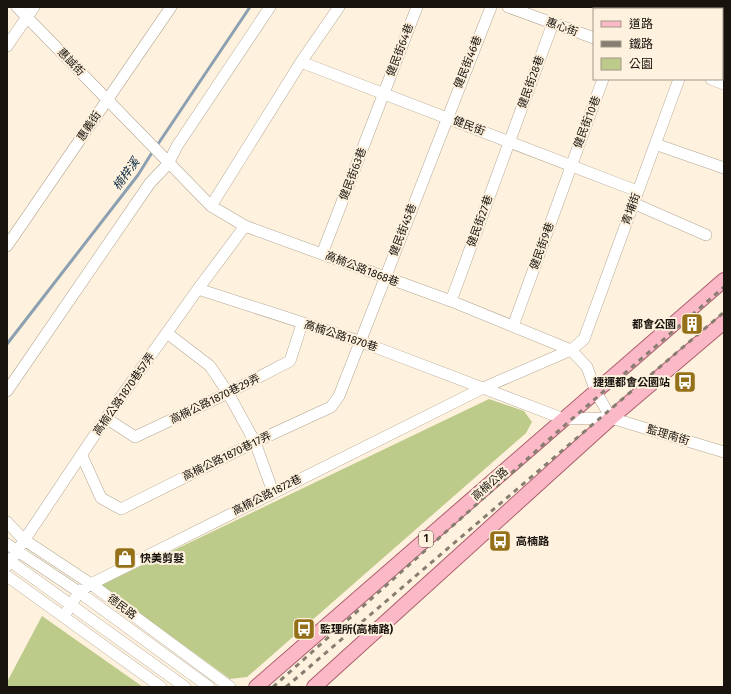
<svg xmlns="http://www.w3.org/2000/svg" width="731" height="694" viewBox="0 0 731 694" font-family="'Fira Sans','Noto Sans TC',sans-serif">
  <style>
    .green { fill: #bccb89 }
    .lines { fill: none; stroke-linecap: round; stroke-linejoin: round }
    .stream { stroke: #8ca0b2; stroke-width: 3 }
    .minor-casing { stroke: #b3a794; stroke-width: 12 }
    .major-casing { stroke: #aa5f6d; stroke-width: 16 }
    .minor { stroke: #fff; stroke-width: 11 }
    .major { stroke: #fbb8c6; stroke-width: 14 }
    .rail { stroke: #877e71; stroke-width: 3; stroke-dasharray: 5 5; stroke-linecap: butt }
    .labels { text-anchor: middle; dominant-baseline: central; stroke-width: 4; stroke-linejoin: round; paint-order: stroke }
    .shield { fill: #fef1dd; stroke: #5d564b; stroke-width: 1 }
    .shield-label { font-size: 10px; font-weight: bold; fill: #18130d }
    .street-label { font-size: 11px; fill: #18130d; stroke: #fef1dd }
    .poi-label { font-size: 11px; font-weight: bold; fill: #18130d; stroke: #fef1dd; text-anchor: start }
    .water-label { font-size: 12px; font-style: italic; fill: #0b2d48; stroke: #fef1dd }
  </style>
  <rect width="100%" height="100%" fill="#fef1dd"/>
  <path class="green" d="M 489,399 L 524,411 L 532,422 L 526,433 L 247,677 L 230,679 L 101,585 Z
    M 42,616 L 143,687 L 7,687 L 7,682 Z"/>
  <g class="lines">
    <path class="stream" d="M 156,147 L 250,7
      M 7,344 L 138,175 L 153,151"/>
    <g class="minor-casing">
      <path id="minor" d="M 17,7 L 211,206 L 245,226 L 451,301 L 571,350 L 587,367 L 596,392 L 611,418
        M 508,7 L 594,38
        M 713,9 L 714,7
        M 7,46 L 34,7
        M 301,62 L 637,191
        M 711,79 L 724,84
        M 655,144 L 724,168
        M 633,203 L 706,235
        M 211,206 L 301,62 L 339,7
        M 7,246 L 171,7
        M 322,254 L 417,7
        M 198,289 L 359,341 L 564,419 L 611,418 L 724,452
        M 451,301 L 553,23
        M 513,326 L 603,79
        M 167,333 L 210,366 L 228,393 L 255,442 L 273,492
        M 7,391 L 150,183 L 168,164 L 177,146 L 270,7
        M 106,418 L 135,437 L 228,393 L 290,361 L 302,324
        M 82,456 L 101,498 L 121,509 L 255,442 L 331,407 L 339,396 L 491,7
        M 7,522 L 23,539 L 91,584 L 230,687
        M 7,544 L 79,592 L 209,687
        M 7,559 L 185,687
        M 7,566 L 106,418 L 198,289 L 245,226
        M 7,576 L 161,687
        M 64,616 L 79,592 L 91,584 L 483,388 L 571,350 L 584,339 L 679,79"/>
    </g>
    <g class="major-casing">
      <path id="major" d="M 256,687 L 724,280
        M 314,687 L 611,418 L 724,322"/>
    </g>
    <use href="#minor" class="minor"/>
    <use href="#major" class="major"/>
    <path class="rail" d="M 273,687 L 565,425 L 724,287
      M 286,687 L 724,312"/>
  </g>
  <defs>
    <g id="building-square" transform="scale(1.15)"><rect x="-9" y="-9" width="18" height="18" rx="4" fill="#947018" stroke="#fef1dd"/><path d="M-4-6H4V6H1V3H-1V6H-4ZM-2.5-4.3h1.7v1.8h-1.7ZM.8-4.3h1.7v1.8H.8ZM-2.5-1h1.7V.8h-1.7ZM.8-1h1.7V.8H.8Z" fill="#fff"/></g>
    <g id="bus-square" transform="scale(1.15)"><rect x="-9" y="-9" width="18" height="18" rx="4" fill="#947018" stroke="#fef1dd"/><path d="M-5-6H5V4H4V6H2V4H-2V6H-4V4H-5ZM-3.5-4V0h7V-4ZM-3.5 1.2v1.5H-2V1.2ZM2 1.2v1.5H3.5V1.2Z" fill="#fff"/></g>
    <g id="shop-square" transform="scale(1.15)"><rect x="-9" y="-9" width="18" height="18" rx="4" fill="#947018" stroke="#fef1dd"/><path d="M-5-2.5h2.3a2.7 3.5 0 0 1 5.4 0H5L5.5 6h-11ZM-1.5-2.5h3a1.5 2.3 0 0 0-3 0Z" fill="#fff"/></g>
  </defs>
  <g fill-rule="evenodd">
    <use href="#building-square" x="692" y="324"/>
    <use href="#bus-square" x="685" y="382"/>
    <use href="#bus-square" x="500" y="541"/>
    <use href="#shop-square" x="125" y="558"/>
    <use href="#bus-square" x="304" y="629"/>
  </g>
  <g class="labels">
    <rect class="shield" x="419" y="531" width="14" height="16" rx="3"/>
    <g class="shield-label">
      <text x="426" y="539">1</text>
    </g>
    <g class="street-label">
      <text transform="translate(562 27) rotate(20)">惠心街</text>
      <text transform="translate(400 50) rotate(-69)">健民街64巷</text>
      <text transform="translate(71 62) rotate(46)">惠誠街</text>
      <text transform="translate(468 62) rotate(-68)">健民街46巷</text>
      <text transform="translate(531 82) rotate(-70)">健民街28巷</text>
      <text transform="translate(587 122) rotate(-69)">健民街10巷</text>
      <text transform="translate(89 126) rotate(-56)">惠義街</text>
      <text transform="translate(469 126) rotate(21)">健民街</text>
      <text transform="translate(353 174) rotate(-69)">健民街63巷</text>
      <text transform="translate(631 209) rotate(-70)">青埔街</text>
      <text transform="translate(480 221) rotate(-70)">健民街27巷</text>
      <text transform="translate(403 230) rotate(-69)">健民街45巷</text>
      <text transform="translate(542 246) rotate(-70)">健民街9巷</text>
      <text transform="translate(362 269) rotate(21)">高楠公路1868巷</text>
      <text transform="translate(341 336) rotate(18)">高楠公路1870巷</text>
      <text transform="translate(124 394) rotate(-55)">高楠公路1870巷57弄</text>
      <text transform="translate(215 399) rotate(-26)">高楠公路1870巷29弄</text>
      <text transform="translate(668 435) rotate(17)">監理南街</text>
      <text transform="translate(227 456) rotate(-26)">高楠公路1870巷17弄</text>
      <text transform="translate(490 484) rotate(-41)">高楠公路</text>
      <text transform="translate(267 495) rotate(-27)">高楠公路1872巷</text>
      <text transform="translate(122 607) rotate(37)">德民路</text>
    </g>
    <g class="poi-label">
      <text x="676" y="324" text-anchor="end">都會公園</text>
      <text x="670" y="382" text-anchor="end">捷運都會公園站</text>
      <text x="516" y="541">高楠路</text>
      <text x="140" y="558">快美剪髮</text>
      <text x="320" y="629">監理所(高楠路)</text>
    </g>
    <g class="water-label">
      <text transform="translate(126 174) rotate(-54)">楠梓溪</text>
    </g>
  </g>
  <rect width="731" height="694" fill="none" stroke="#18130d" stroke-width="16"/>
  <rect x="593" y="8" width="130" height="72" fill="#fef1dd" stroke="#a2988a"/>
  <rect x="601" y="21" width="20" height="6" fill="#fbb8c6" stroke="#a2988a"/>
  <text x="629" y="28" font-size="12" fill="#18130d">道路</text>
  <rect x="601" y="41" width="20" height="6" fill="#877e71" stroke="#a2988a"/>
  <text x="629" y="48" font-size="12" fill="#18130d">鐵路</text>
  <rect x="601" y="58" width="20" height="12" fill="#bccb89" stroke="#a2988a"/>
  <text x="629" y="68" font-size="12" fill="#18130d">公園</text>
</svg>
